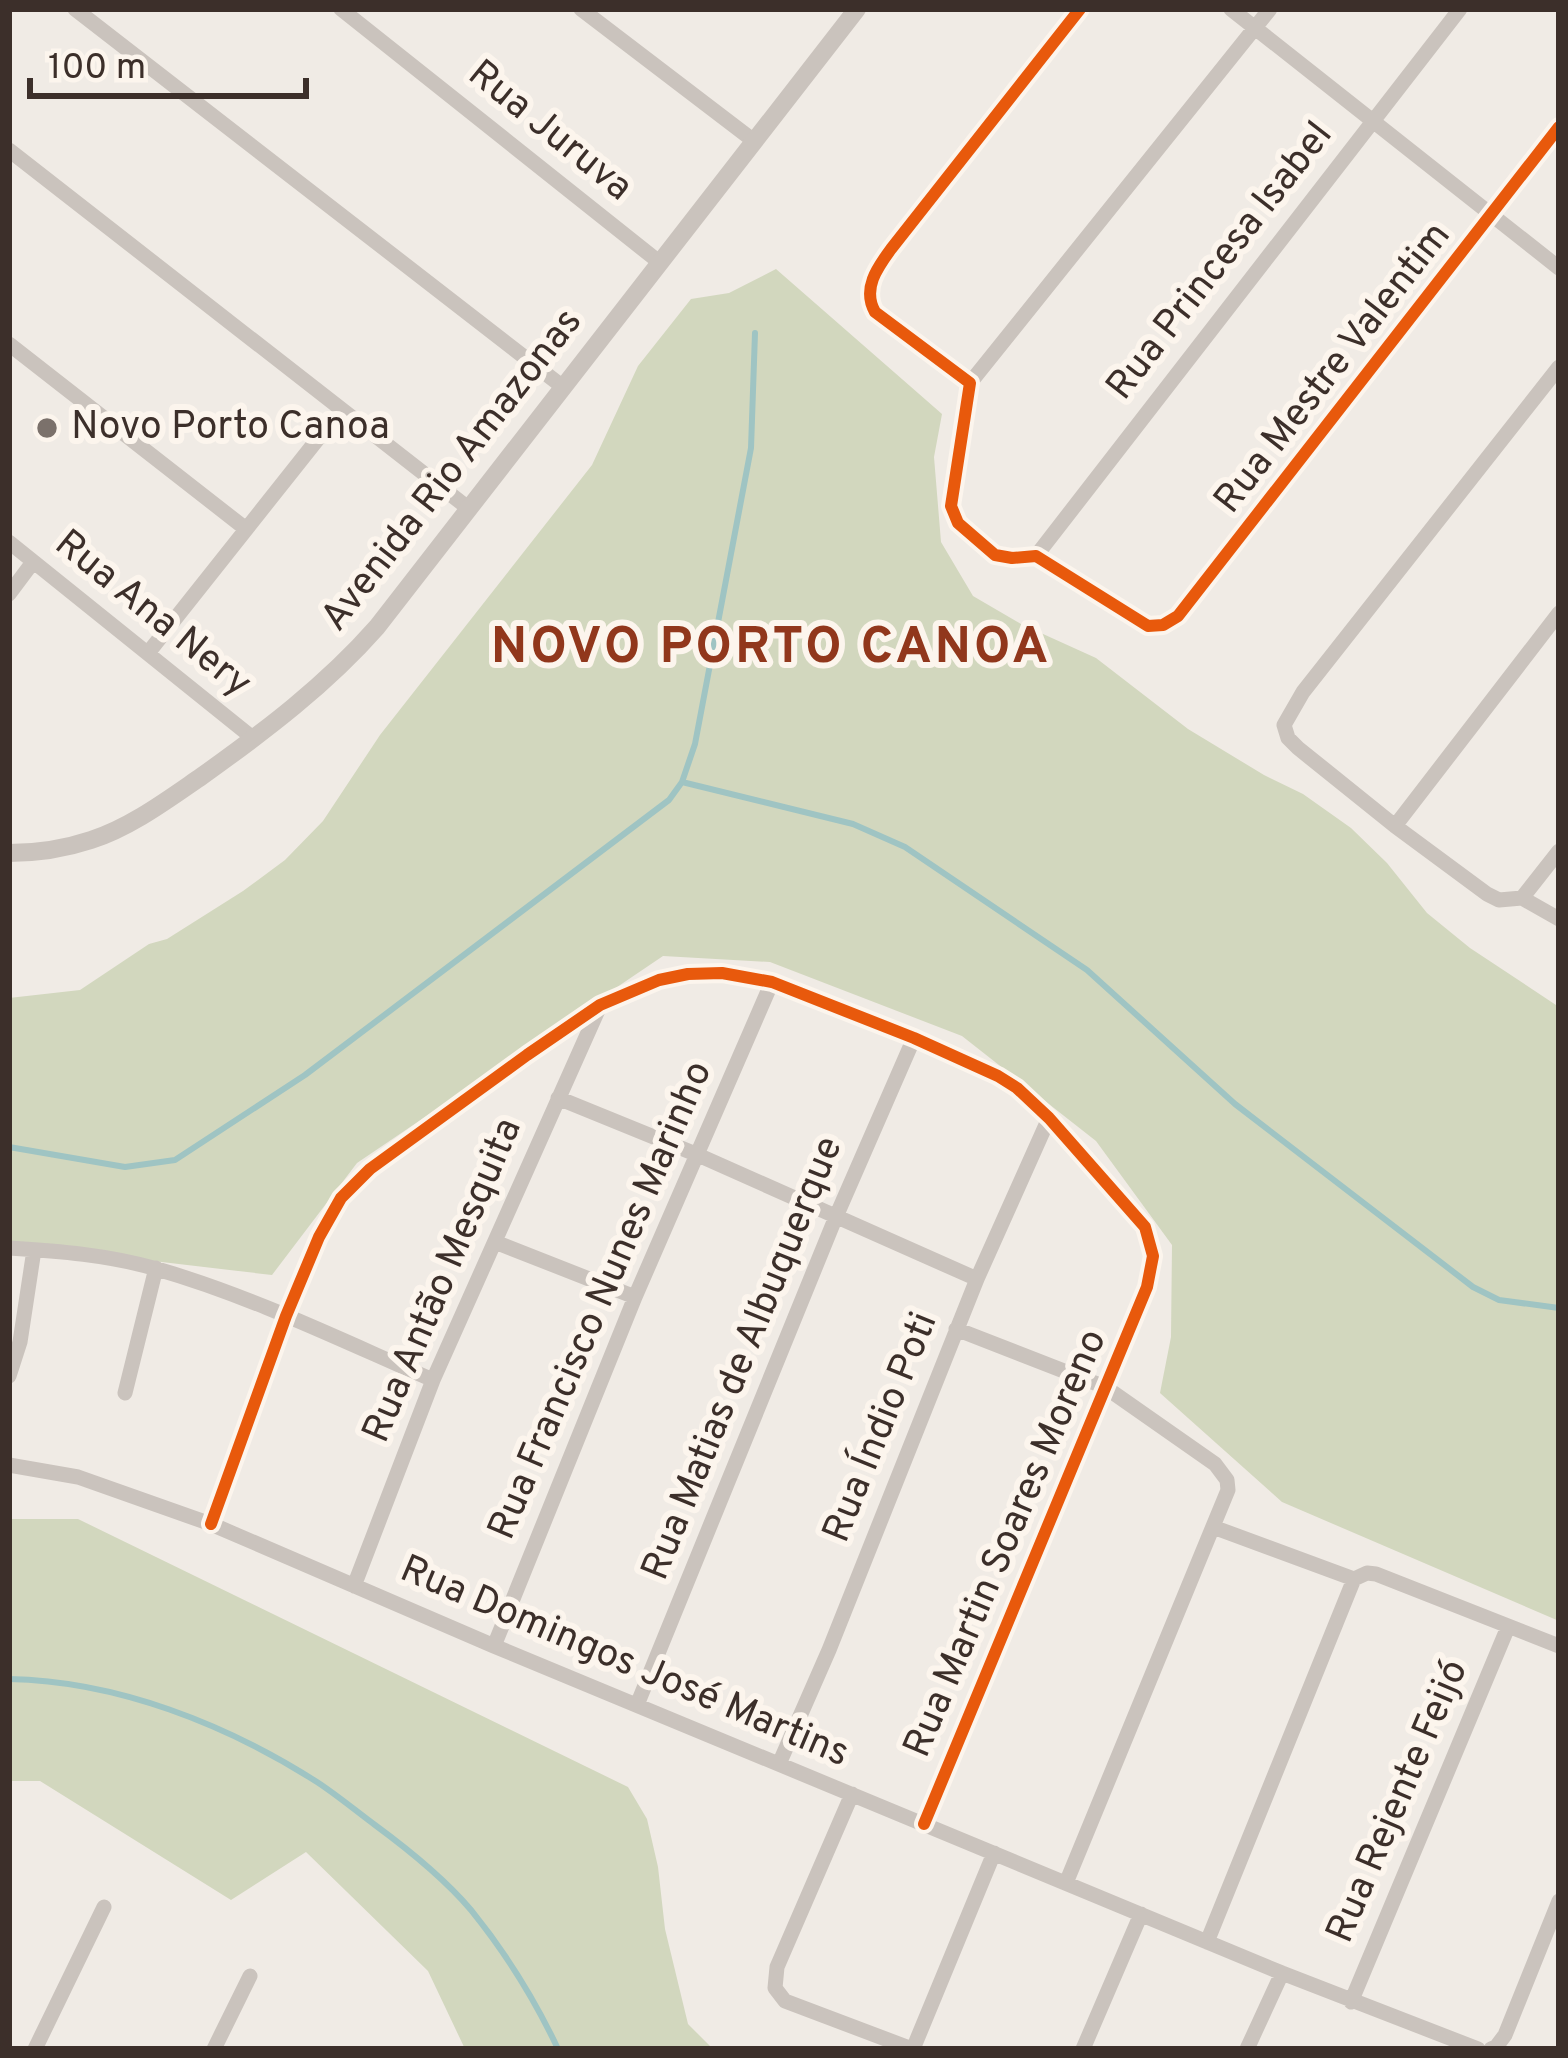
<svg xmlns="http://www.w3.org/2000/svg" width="1568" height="2058" viewBox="0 0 1568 2058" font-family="Overpass,sans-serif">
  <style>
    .green { fill: #d2d7be }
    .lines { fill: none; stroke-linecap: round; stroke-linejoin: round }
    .stream { stroke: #9fc4c3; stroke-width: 6 }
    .minor { stroke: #cac3bd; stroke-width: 15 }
    .tertiary { stroke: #cac3bd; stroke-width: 18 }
    .cycleway-casing { stroke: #fcf5ed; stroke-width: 20 }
    .cycleway { stroke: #e8590c; stroke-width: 12 }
    .poi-dot { fill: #7b716b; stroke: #fcf5ed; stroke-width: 4.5 }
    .labels { text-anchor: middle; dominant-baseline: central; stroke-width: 12; stroke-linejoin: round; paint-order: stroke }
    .street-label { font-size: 39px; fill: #3c2f2a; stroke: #fcf5ed }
    .poi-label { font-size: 39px; fill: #3c2f2a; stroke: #fcf5ed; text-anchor: start }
    .district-label { font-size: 51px; font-weight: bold; letter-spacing: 3px; fill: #91371c; stroke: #fcf5ed }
  </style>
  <rect width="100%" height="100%" fill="#f0ebe5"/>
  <path class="green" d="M 776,269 L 942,414 L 934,457 L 941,542 L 973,596 L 1021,624 L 1096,658 L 1188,729 L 1264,775 L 1303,794 L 1351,828 L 1387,863 L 1427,913 L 1470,948 L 1559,1007 L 1559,1621 L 1282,1502 L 1160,1393 L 1171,1337 L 1172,1245 L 1096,1141 L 962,1036 L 770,962 L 663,956 L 357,1163 L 272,1275 L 9,1244 L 9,998 L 80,990 L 149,944 L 167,939 L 243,891 L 285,860 L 323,821 L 380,735 L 592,465 L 638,366 L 691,299 L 729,293 Z
    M 9,1519 L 78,1519 L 628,1787 L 647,1819 L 658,1867 L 665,1929 L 688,2024 L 713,2049 L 465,2049 L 428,1971 L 306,1852 L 231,1900 L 40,1781 L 9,1781 Z"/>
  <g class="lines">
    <path class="stream" d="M 682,782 L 853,824 L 905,847 L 1087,970 L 1235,1104 L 1473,1287 L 1499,1300 L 1559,1308
      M 9,1147 L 125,1167 L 175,1160 L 305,1075 L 669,800 L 682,782 L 695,744 L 751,448 L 755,333
      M 9,1679 C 117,1681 226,1724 317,1782 C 337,1795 356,1811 375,1825 C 409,1850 444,1878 471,1910 C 505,1952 535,2000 558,2049"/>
    <path class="minor" d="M 75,9 L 563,387
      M 341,9 L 659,262
      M 581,9 L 754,141
      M 1080,9 L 891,249 C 877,268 862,289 875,312 L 970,383 L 951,506 L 958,523 L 995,555 L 1012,558 L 1036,556 L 1148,626 L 1163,625 L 1178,616 L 1559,127
      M 1231,9 L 1559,268
      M 9,150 L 468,508
      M 9,344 L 246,529
      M 1559,367 L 1303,692 L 1284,725 L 1288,738 L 1298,748 L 1395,826 L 1487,894 L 1499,900 L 1522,898 L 1559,919
      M 970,383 L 1270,9
      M 9,542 L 254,739
      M 1036,556 L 1460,9
      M 9,594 L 33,562
      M 148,653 L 340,411
      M 1395,826 L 1559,613
      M 1522,898 L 1559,851
      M 558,1098 L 698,1155 L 977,1279
      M 495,1242 L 635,1297
      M 9,1248 C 58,1251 109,1255 157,1269 C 251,1296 343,1341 433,1380
      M 956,1329 L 1105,1387 L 1215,1464 L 1227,1480 L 1228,1490 L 1066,1883
      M 9,1376 L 20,1342 L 34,1250
      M 125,1393 L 156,1268
      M 9,1465 L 78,1477 L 211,1524 L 494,1646 L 1282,1973 L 1478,2049
      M 211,1524 L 286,1316 L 319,1237 L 341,1198 L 370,1169 L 527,1055 L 600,1005 L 659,980 L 688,974 L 722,973 L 772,982 L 914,1038 L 998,1076 L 1017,1088 L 1049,1118 L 1145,1227 L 1153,1256 L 1147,1287 L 924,1824
      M 1213,1527 L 1354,1579
      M 354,1586 L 433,1380 L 599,1008
      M 494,1646 L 635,1297 L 772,982
      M 637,1705 L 835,1219 L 914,1038
      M 779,1764 L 829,1650 L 977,1279 L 1049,1118
      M 852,1794 L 777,1967 L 775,1988 L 785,2001 L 912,2049
      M 1207,1942 L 1354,1579 L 1367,1573 L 1376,1574 L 1559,1646
      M 1351,2002 L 1508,1627
      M 35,2049 L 104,1907
      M 214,2049 L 250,1976
      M 913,2049 L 994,1853
      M 1083,2049 L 1141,1914
      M 1247,2049 L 1282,1973
      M 1491,2049 L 1496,2047 L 1505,2035 L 1559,1901"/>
    <path class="tertiary" d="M 9,853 C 36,853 64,849 91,840 C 131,827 167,800 202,776 C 265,731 326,685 377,627 L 857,9"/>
    <g class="cycleway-casing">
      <path id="cycleway" d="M 1080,9 L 891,249 C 877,268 862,289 875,312 L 970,383 L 951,506 L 958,523 L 995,555 L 1012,558 L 1036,556 L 1148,626 L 1163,625 L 1178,616 L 1559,127
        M 211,1524 L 286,1316 L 319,1237 L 341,1198 L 370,1169 L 527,1055 L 600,1005 L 659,980 L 688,974 L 722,973 L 772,982 L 914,1038 L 998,1076 L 1017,1088 L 1049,1118 L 1145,1227 L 1153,1256 L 1147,1287 L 924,1824"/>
    </g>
    <use href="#cycleway" class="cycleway"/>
  </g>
  <circle class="poi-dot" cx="47" cy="428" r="12"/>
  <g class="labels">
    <g class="street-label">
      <text transform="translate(549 132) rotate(39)">Rua Juruva</text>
      <text transform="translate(1221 262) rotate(-52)">Rua Princesa Isabel</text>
      <text transform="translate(1334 369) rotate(-52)">Rua Mestre Valentim</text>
      <text transform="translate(453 471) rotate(-52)">Avenida Rio Amazonas</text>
      <text transform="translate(152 615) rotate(39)">Rua Ana Nery</text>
      <text transform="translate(444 1281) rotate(-67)">Rua Antão Mesquita</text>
      <text transform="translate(602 1301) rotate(-67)">Rua Francisco Nunes Marinho</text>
      <text transform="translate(744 1359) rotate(-68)">Rua Matias de Albuquerque</text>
      <text transform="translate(882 1428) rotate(-68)">Rua Índio Poti</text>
      <text transform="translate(1007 1544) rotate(-67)">Rua Martin Soares Moreno</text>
      <text transform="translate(624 1663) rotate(23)">Rua Domingos José Martins</text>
      <text transform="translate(1399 1802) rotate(-67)">Rua Rejente Feijó</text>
    </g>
    <g class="poi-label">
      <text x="71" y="428">Novo Porto Canoa</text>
    </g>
    <g class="district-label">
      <text x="771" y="649">NOVO PORTO CANOA</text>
    </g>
  </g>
  <rect width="1568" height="2058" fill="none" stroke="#3c2f2a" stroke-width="24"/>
  <path d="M30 78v18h276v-18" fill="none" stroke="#3c2f2a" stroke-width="6"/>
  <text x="48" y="78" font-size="36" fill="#3c2f2a" stroke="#fcf5ed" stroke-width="9" paint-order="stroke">100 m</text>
</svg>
